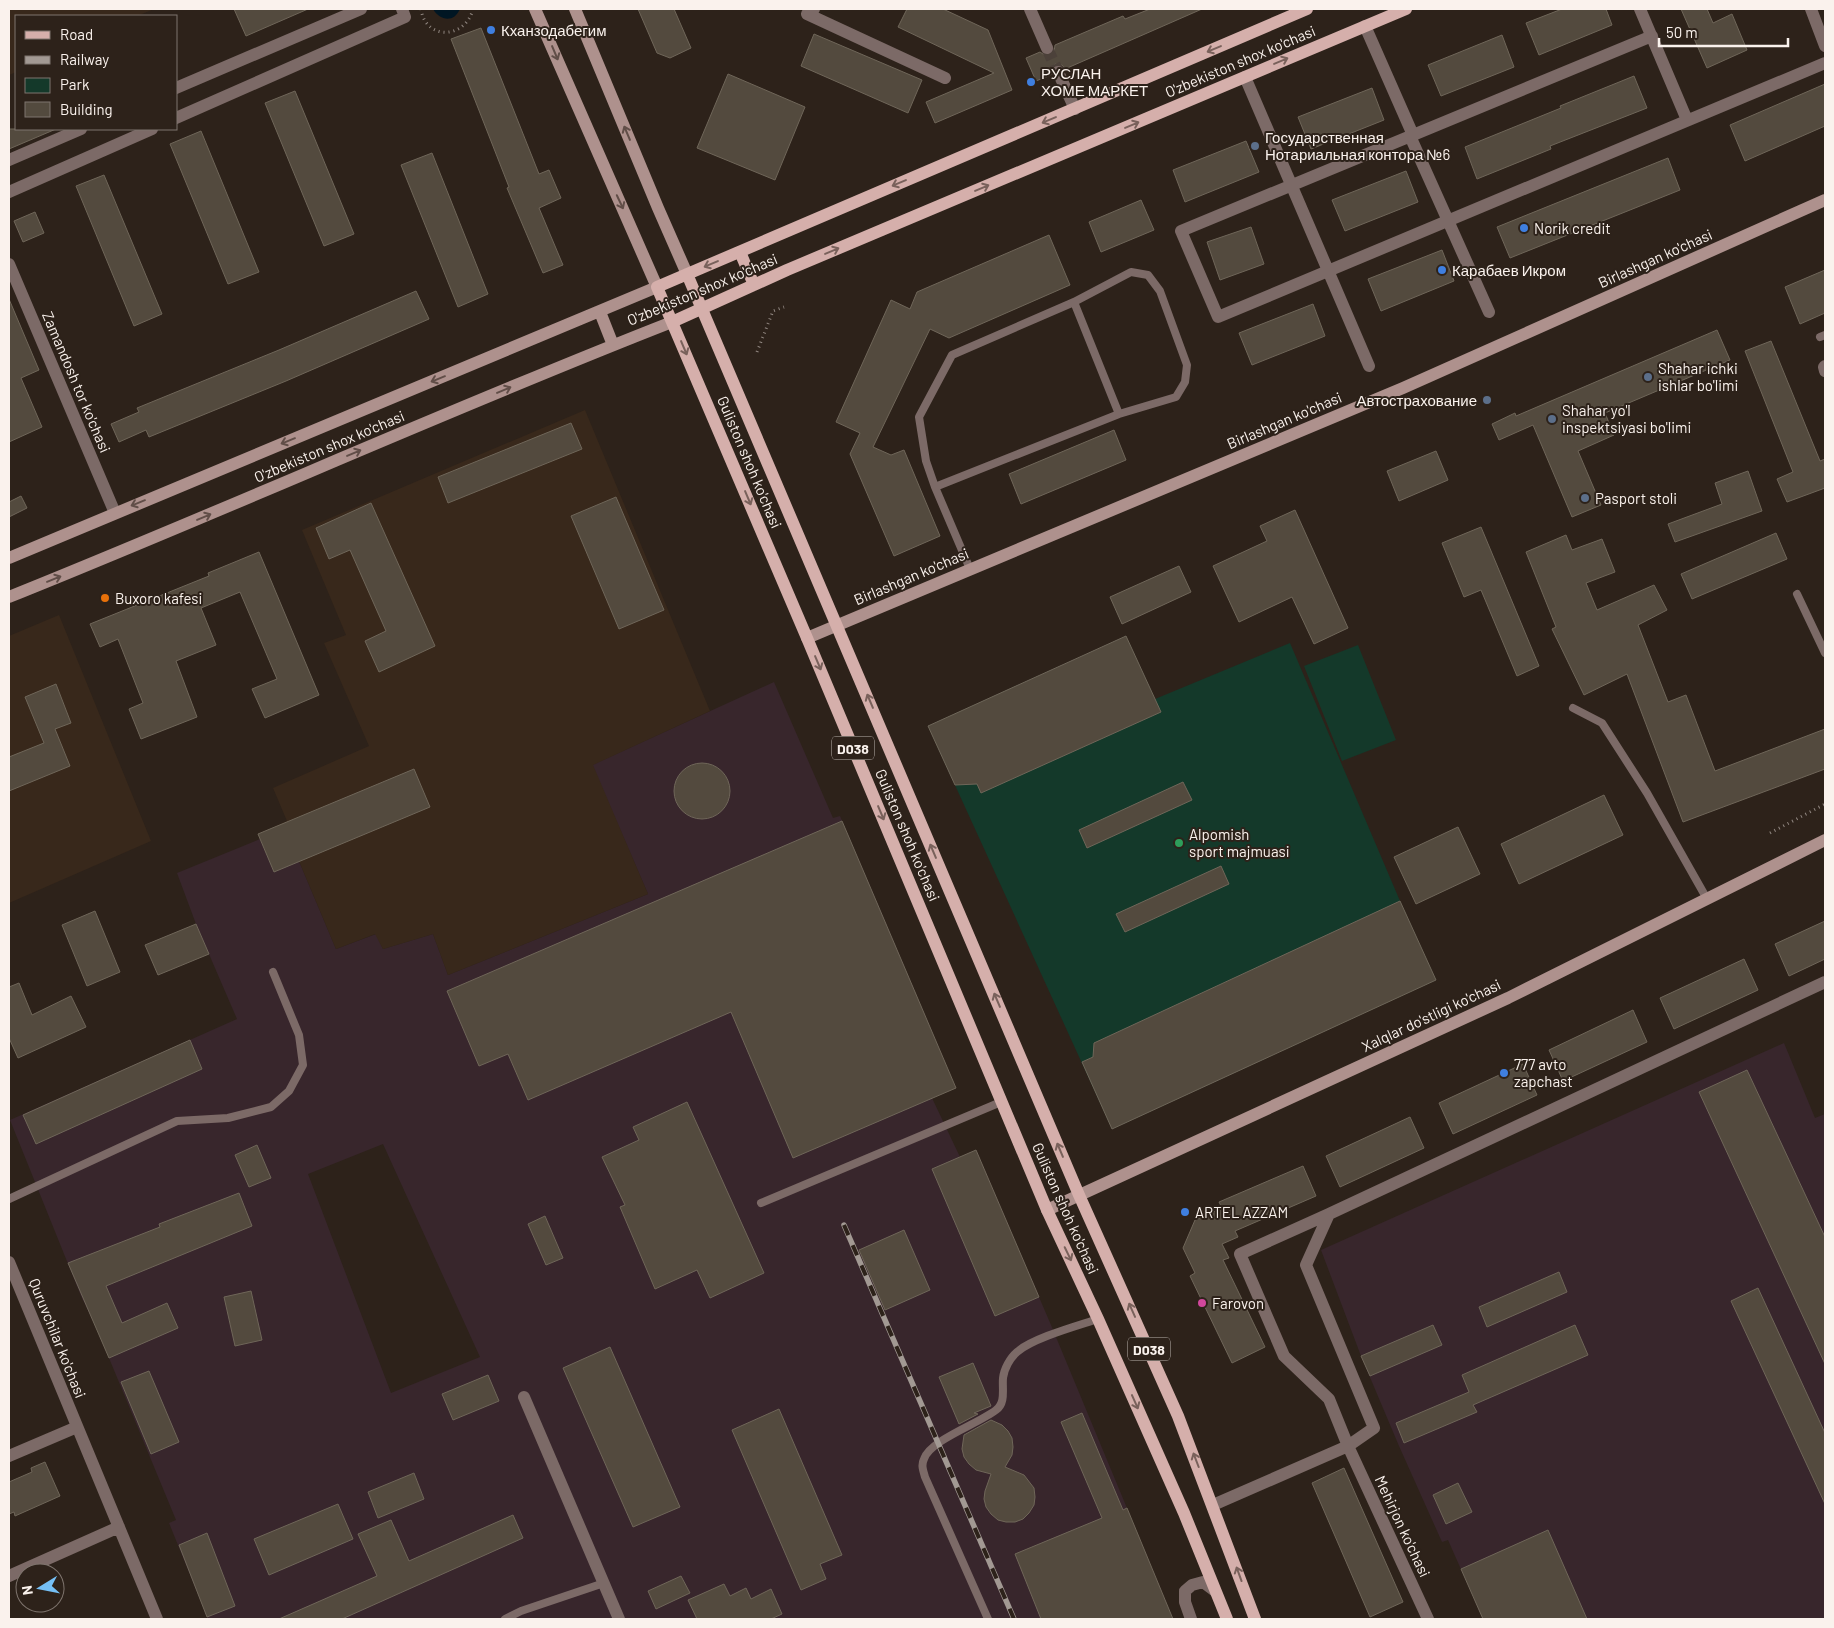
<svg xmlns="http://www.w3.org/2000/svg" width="1834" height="1628" viewBox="0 0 1834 1628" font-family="Barlow,sans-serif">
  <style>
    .industrial { fill: #38262c; fill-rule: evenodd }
    .built { fill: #38281b }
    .green { fill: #14392a }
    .water { fill: #001623 }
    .building { fill: #534a3e; stroke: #6f6659 }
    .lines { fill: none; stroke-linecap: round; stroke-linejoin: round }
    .street-tunnel { stroke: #4c413a; stroke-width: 12; stroke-dasharray: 12 6; stroke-linecap: butt }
    .path { stroke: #918781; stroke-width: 3; stroke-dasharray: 1 4; stroke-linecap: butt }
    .lane { stroke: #7c6a67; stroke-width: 8 }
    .street { stroke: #7c6a67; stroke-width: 12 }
    .secondary { stroke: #ae918d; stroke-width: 12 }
    .primary { stroke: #d5afab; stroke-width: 12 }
    .rail-casing { stroke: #a29993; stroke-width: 5.5 }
    .rail { stroke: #2d221a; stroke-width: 4; stroke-dasharray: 11; stroke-linecap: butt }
    .oneway { stroke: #79615b }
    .oneway2 { stroke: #614e48 }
    .shop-dot { fill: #3f7fe0; stroke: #2d221a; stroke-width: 2 }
    .service-dot { fill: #5c6f8a; stroke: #2d221a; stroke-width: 2 }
    .food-dot { fill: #e8710a; stroke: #2d221a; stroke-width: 2 }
    .leisure-dot { fill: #2e9e5b; stroke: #2d221a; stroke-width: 2 }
    .hotel-dot { fill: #d1479c; stroke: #2d221a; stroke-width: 2 }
    .labels { text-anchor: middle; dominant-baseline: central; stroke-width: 4; stroke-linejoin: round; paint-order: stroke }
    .shield { fill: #2d221a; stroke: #bcb4ae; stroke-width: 1 }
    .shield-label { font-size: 14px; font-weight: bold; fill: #faf2ed }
    .poi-label { font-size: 15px; fill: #faf2ed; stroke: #2d221a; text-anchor: start }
    .street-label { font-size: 15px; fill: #faf2ed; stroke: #2d221a }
  </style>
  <rect width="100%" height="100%" fill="#2d221a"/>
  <path class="industrial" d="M 774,682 L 833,818 L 840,816 L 956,1088 L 932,1098 L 960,1157 L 976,1150 L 1051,1325 L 1173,1619 L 208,1619 L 169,1523 L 176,1520 L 97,1329 L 81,1296 L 10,1120 L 237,1019 L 196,924 L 177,873 L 260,839 L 274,871 L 299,861 L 336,949 L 376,934 L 383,949 L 433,934 L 448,975 L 648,894 L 592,765 ZM 383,1144 L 480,1357 L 391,1393 L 308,1174 Z
    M 1784,1043 L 1815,1118 L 1825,1114 L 1825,1619 L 1483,1619 L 1448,1540 L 1442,1542 L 1399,1446 L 1361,1356 L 1321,1250 Z"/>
  <path class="built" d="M 9,9 L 154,9 L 137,16 L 16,16 L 16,72 L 9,75 Z
    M 585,410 L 710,711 L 593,765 L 648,894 L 448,975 L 433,934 L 383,949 L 375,934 L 336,949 L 299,861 L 274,872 L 258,834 L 287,821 L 273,788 L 369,746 L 324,643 L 346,635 L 302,530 Z
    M 59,615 L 151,841 L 9,903 L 9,636 Z"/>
  <path class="green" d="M 1126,636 L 1155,699 L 1290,643 L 1400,901 L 1436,980 L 1112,1129 L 928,726 Z
    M 1358,645 L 1396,740 L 1342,761 L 1304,666 Z"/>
  <path class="water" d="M 433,9 L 460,9 C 454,23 440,21 433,9 Z"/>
  <path class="building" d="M 234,9 L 308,9 L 246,36 Z
    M 638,9 L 674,9 L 691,48 L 670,58 L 657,53 Z
    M 907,9 L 943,9 L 988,30 L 1012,90 L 935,123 L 926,102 L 994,73 L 898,27 Z
    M 1150,9 L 1202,9 L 1065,69 L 1062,65 L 1055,64 L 1051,68 L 1051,75 L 1036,81 L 1026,58 L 1040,52 L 1046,56 L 1050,56 L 1054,52 L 1055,45 L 1123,16 L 1125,19 Z
    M 1562,9 L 1606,9 L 1612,25 L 1539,55 L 1526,23 Z
    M 1681,9 L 1707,9 L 1713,23 L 1732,14 L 1747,50 L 1707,68 Z
    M 481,28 L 539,174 L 549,170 L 561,198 L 539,208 L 563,265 L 543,273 L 507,188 L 509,187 L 451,39 Z
    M 814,34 L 922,80 L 908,113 L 801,66 Z
    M 1502,35 L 1514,67 L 1441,96 L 1428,65 Z
    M 728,74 L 805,107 L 775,180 L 697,148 Z
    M 1634,76 L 1647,108 L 1550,146 L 1551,149 L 1477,179 L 1465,147 L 1561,108 L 1560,106 Z
    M 1825,84 L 1825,126 L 1745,161 L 1730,125 Z
    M 1372,88 L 1384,120 L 1311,149 L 1298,117 Z
    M 295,91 L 354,234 L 324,246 L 265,103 Z
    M 9,129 L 56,129 L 9,149 Z
    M 201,131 L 259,272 L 228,284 L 170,144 Z
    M 1246,141 L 1259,172 L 1185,202 L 1173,170 Z
    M 432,153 L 488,294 L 458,307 L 401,165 Z
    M 1668,158 L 1680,190 L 1510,258 L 1497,227 Z
    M 1406,171 L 1418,202 L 1345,231 L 1332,200 Z
    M 104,175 L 162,314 L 134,326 L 76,186 Z
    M 1141,200 L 1154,230 L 1101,252 L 1089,222 Z
    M 35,212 L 44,233 L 23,242 L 14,221 Z
    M 1251,227 L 1264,264 L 1220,280 L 1207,242 Z
    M 1049,235 L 1070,285 L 949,338 L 930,329 L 873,447 L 891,455 L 904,450 L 940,536 L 894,556 L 850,454 L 860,433 L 836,422 L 891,300 L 910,309 L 917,292 Z
    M 1442,250 L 1454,281 L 1381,311 L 1368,279 Z
    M 1825,270 L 1825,313 L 1800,324 L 1785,287 Z
    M 416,291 L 429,319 L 286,381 L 149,437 L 146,430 L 119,442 L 111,424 L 139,412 L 137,408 L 279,350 Z
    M 9,299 L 39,370 L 21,378 L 42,427 L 9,442 Z
    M 1313,304 L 1325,336 L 1252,365 L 1239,333 Z
    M 1717,330 L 1730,360 L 1605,413 L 1614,435 L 1578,451 L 1601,505 L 1572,517 L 1533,425 L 1499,440 L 1492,424 L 1515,413 L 1516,416 Z
    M 1771,341 L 1820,461 L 1825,459 L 1825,488 L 1787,502 L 1777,479 L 1793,472 L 1745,351 Z
    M 571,423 L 582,449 L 448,503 L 438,477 Z
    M 1114,430 L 1126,460 L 1021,504 L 1009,474 Z
    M 1436,451 L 1448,480 L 1399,501 L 1387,471 Z
    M 1748,471 L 1762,511 L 1675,542 L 1668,524 L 1722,504 L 1715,483 Z
    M 21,496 L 27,508 L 9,517 L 9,502 Z
    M 616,497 L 664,610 L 619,629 L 571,516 Z
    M 371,503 L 435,646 L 379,672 L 365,641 L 386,631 L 350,550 L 329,559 L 316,528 Z
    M 1295,510 L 1348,628 L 1314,644 L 1292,597 L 1239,622 L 1213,566 L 1267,541 L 1260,526 Z
    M 1481,527 L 1539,666 L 1517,676 L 1481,590 L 1464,597 L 1442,543 Z
    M 1776,533 L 1787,559 L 1692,599 L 1681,574 Z
    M 1566,535 L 1572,550 L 1602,539 L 1615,572 L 1586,583 L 1597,610 L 1654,585 L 1667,610 L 1638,625 L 1668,702 L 1686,695 L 1715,771 L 1825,729 L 1825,769 L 1683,822 L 1627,674 L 1584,695 L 1552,629 L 1556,627 L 1526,552 Z
    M 259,552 L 319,695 L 265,718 L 252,689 L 277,679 L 240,592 L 201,608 L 216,645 L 176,661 L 197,717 L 141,739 L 129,709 L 143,703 L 118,639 L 100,647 L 90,624 L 209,576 L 208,573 Z
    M 1179,566 L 1191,592 L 1122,624 L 1110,597 Z
    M 1126,636 L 1161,712 L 981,793 L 977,784 L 955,785 L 928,726 Z
    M 56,684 L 71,723 L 55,729 L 70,766 L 9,791 L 9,757 L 44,743 L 25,697 Z
    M674 791a28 28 0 1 1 56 0a28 28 0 1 1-56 0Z
    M 414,769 L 430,807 L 274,872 L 258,834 Z
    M 1183,782 L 1192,800 L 1087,848 L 1079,830 Z
    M 1604,795 L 1623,835 L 1519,884 L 1501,844 Z
    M 842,821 L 956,1088 L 793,1158 L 731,1012 L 528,1100 L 508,1054 L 479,1066 L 447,991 Z
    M 1458,827 L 1480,874 L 1416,904 L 1394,857 Z
    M 1221,866 L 1229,884 L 1125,932 L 1116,914 Z
    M 1400,901 L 1436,980 L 1112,1129 L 1082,1062 L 1093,1057 L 1094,1043 Z
    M 95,911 L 120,972 L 87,986 L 62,925 Z
    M 1825,921 L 1825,959 L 1789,976 L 1775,944 Z
    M 196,924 L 209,954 L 158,975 L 145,945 Z
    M 1744,959 L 1758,990 L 1674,1029 L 1660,998 Z
    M 19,983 L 32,1015 L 71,996 L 86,1027 L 18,1058 L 9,1038 L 9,987 Z
    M 1633,1010 L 1647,1042 L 1563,1081 L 1549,1050 Z
    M 190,1040 L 202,1069 L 36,1144 L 23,1115 Z
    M 1523,1064 L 1537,1095 L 1453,1134 L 1439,1103 Z
    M 1747,1070 L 1825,1237 L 1825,1364 L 1699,1092 Z
    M 687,1102 L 764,1273 L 710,1298 L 697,1270 L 655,1289 L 620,1207 L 625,1205 L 602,1157 L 639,1140 L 633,1127 Z
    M 1410,1117 L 1424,1148 L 1340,1187 L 1326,1156 Z
    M 257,1145 L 271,1178 L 249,1187 L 235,1155 Z
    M 976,1150 L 1039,1297 L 995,1316 L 932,1169 Z
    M 1303,1166 L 1316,1196 L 1235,1231 L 1238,1237 L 1222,1244 L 1229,1258 L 1223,1260 L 1265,1347 L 1232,1363 L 1190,1276 L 1195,1273 L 1183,1248 L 1195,1220 L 1222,1208 L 1219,1202 Z
    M 239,1193 L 252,1226 L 106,1286 L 122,1323 L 167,1303 L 178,1328 L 109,1358 L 68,1263 L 160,1227 L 159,1224 Z
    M 545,1216 L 563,1258 L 546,1265 L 528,1224 Z
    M 904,1230 L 930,1290 L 885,1310 L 859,1250 Z
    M 1559,1272 L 1567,1292 L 1487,1327 L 1479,1307 Z
    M 1758,1288 L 1825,1433 L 1825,1504 L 1731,1301 Z
    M 251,1291 L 262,1340 L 235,1346 L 224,1297 Z
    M 1433,1325 L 1442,1345 L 1370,1376 L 1361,1356 Z
    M 1575,1325 L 1588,1355 L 1473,1405 L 1477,1412 L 1404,1443 L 1396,1423 L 1469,1392 L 1462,1375 Z
    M 610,1347 L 680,1507 L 633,1527 L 563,1368 Z
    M 973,1363 L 991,1406 L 974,1413 L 978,1414 L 959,1424 L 939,1377 Z
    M 149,1371 L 179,1442 L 151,1454 L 121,1382 Z
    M 488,1375 L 499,1401 L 453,1420 L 442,1394 Z
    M 779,1409 L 842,1555 L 820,1564 L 826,1579 L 801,1590 L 732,1430 Z
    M 1082,1413 L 1123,1510 L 1127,1508 L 1173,1619 L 1041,1619 L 1015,1554 L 1102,1518 L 1061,1422 Z
    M 991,1420 L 1002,1425 L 1008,1431 L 1012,1438 L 1013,1447 L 1012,1455 L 1005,1467 L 1024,1475 L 1034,1488 L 1035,1497 L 1034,1505 L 1029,1513 L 1023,1519 L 1015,1522 L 1006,1522 L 998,1520 L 991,1514 L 986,1507 L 984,1499 L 985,1491 L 991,1474 L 976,1470 L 969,1464 L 964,1457 L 962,1449 L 964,1435 Z
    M 45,1462 L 60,1496 L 15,1516 L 14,1512 L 9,1514 L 9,1482 L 32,1472 L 31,1468 Z
    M 1344,1468 L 1403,1602 L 1370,1617 L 1312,1483 Z
    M 414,1473 L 424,1499 L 378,1518 L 368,1492 Z
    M 1458,1483 L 1472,1512 L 1446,1524 L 1433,1495 Z
    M 338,1504 L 353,1539 L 269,1575 L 254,1539 Z
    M 513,1515 L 523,1538 L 342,1619 L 279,1619 L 377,1576 L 358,1534 L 391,1520 L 409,1561 Z
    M 1548,1530 L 1587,1619 L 1483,1619 L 1461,1569 Z
    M 207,1533 L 235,1606 L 207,1617 L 179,1545 Z
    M 681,1576 L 690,1593 L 656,1609 L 648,1591 Z
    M 724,1584 L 730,1596 L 746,1588 L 751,1599 L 771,1589 L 782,1614 L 771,1619 L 697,1619 L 688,1600 Z"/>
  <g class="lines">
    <path class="street-tunnel" d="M 1047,48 L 1058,72"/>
    <path class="path" d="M 421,9 C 425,40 465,40 473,9
      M 757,352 L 773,311 L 784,307
      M 1770,833 L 1825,804"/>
    <path class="lane" d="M 1074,302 L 1119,414
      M 1820,337 L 1825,335
      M 935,487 L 1119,414 L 1176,397 L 1185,382 L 1187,365 L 1160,291 L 1148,275 L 1131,272 L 1074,302 L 952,355 L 919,417 L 926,461 L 935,487 L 970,569
      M 1797,594 L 1825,653
      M 1573,708 L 1602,723 L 1647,793 L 1707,899
      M 9,1199 L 177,1121 L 228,1118 L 271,1107 L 289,1091 L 303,1065 L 299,1035 L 273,972
      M 761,1203 L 1001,1102
      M 505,1619 L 521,1611 L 604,1583
      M 988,1619 L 925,1477 C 923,1470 921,1465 924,1459 C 930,1440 980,1423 996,1410 C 1006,1403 1002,1389 1003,1378 C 1004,1369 1010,1358 1017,1352 C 1033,1338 1077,1326 1098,1319"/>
    <path class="street" d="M 814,9 L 807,14 L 945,78
      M 1030,9 L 1047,48
      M 1640,9 L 1687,120
      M 1811,9 L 1825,46
      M 1365,26 L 1413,135
      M 1652,36 L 1181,231 L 1218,317 L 1825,63
      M 1058,72 L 1075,109
      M 1245,77 L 1369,366
      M 176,88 L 361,9
      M 176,118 L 405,17 L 402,9
      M 1410,136 L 1489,312
      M 9,160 L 81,129
      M 9,192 L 152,129
      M 9,264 L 115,513
      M 1825,366 L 1824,367 L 1825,371
      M 1329,1214 L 1240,1254 L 1284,1356 L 1329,1399 L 1348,1446 L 1428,1619
      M 9,1262 L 157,1619
      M 524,1397 L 619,1619
      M 9,1456 L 77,1427
      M 1213,1505 L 1348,1446 L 1374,1428 L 1306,1265 L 1329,1214 L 1825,982
      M 9,1576 L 119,1527
      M 1191,1619 L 1185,1602 L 1185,1591 L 1192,1585 L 1203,1582 L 1215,1591"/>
    <path class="secondary" d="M 575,9 L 658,208 L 687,274
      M 600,312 L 613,345
      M 9,558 L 657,287 L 535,9
      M 9,597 C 231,508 449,409 672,322
      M 807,638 L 1403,388 L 1825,200
      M 1047,1210 L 1508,998 L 1825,840"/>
    <path class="primary" d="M 740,252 L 754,285
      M 687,274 L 1079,1195 L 1178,1416 L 1255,1619
      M 672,322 L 787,270 L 1406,9
      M 1227,1619 L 1184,1513 L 1098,1319 L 1047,1210 L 807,638 L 657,287 L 1307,9"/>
    <g class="rail-casing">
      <path id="rail" d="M 844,1225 L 1014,1619"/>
    </g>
    <use href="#rail" class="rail"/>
  </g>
  <defs><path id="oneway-shaft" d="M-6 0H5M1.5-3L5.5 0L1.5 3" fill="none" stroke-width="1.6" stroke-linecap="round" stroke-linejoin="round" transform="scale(1.25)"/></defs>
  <g class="oneway">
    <use href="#oneway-shaft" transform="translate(1214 49) rotate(157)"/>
    <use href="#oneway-shaft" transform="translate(1281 61) rotate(-23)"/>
    <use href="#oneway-shaft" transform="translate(1049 120) rotate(157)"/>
    <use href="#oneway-shaft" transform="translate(1132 125) rotate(-23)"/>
    <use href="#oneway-shaft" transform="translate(899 183) rotate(157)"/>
    <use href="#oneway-shaft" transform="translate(982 188) rotate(-23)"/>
    <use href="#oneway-shaft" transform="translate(832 251) rotate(-23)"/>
    <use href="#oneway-shaft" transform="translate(711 264) rotate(157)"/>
    <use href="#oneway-shaft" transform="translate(684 348) rotate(67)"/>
    <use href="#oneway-shaft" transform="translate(748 498) rotate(67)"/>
    <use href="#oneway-shaft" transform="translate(818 663) rotate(67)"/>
    <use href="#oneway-shaft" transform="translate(870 701) rotate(-113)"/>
    <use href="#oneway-shaft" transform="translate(881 813) rotate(67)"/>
    <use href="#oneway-shaft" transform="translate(933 851) rotate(-113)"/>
    <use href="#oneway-shaft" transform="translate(997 1000) rotate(-113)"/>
    <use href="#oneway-shaft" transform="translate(1060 1150) rotate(-113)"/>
    <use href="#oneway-shaft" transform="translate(1068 1254) rotate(64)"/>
    <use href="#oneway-shaft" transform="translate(1132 1310) rotate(-114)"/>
    <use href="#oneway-shaft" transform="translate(1135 1402) rotate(66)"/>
    <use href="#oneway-shaft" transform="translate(1196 1460) rotate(-111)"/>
    <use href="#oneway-shaft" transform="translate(1239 1574) rotate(-110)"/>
  </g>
  <g class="oneway2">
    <use href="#oneway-shaft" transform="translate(555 53) rotate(67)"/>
    <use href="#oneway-shaft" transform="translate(627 133) rotate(-113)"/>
    <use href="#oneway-shaft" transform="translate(620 202) rotate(65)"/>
    <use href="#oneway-shaft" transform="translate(438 379) rotate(158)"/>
    <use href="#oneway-shaft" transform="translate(504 390) rotate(-23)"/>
    <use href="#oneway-shaft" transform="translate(288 441) rotate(158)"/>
    <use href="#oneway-shaft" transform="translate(354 453) rotate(-23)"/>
    <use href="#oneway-shaft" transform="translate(138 503) rotate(158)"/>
    <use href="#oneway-shaft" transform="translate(204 517) rotate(-23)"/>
    <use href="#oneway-shaft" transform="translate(54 579) rotate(-22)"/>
  </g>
  <g class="shop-dot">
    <circle cx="491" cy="30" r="5"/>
    <circle cx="1031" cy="82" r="5"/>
    <circle cx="1524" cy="228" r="5"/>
    <circle cx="1442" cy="270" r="5"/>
    <circle cx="1504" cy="1073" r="5"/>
    <circle cx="1185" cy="1212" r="5"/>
  </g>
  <g class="service-dot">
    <circle cx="1255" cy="146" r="5"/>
    <circle cx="1648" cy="377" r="5"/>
    <circle cx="1487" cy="400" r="5"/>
    <circle cx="1552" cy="419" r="5"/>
    <circle cx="1585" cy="498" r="5"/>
  </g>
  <circle class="food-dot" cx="105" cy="598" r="5"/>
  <circle class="leisure-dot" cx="1179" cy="843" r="5"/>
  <circle class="hotel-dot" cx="1202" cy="1303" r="5"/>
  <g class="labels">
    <g class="shield">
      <rect x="832" y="736.5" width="42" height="23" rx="4"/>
      <rect x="1128" y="1337.5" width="42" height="23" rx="4"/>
    </g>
    <g class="shield-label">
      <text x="853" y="748">D038</text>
      <text x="1149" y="1349">D038</text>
    </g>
    <g class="poi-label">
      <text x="501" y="30">Кханзодабегим</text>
      <text x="1041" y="73">РУСЛАН<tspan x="1041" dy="17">ХОМЕ МАРКЕТ</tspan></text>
      <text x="1265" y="137">Государственная<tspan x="1265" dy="17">Нотариальная контора №6</tspan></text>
      <text x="1534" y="228">Norik credit</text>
      <text x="1452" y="270">Карабаев Икром</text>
      <text x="1658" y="368">Shahar ichki<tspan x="1658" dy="17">ishlar bo'limi</tspan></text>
      <text x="1477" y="400" text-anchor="end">Автострахование</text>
      <text x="1562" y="410">Shahar yo'l<tspan x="1562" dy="17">inspektsiyasi bo'limi</tspan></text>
      <text x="1595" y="498">Pasport stoli</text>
      <text x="115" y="598">Buxoro kafesi</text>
      <text x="1189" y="834">Alpomish<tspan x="1189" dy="17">sport majmuasi</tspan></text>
      <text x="1514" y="1064">777 avto<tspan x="1514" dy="17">zapchast</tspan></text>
      <text x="1195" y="1212">ARTEL AZZAM</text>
      <text x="1212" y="1303">Farovon</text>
    </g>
    <g class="street-label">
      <text transform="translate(1240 61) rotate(-23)">O'zbekiston shox ko'chasi</text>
      <text transform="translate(1655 258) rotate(-24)">Birlashgan ko'chasi</text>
      <text transform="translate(702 289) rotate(-23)">O'zbekiston shox ko'chasi</text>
      <text transform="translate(77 382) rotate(67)">Zamandosh tor ko'chasi</text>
      <text transform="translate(1284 420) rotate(-23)">Birlashgan ko'chasi</text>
      <text transform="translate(329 446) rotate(-23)">O'zbekiston shox ko'chasi</text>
      <text transform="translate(750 462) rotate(67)">Guliston shoh ko'chasi</text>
      <text transform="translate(911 576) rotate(-23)">Birlashgan ko'chasi</text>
      <text transform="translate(908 835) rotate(67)">Guliston shoh ko'chasi</text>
      <text transform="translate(1431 1015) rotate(-25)">Xalqlar do'stligi ko'chasi</text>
      <text transform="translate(1066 1208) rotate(66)">Guliston shoh ko'chasi</text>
      <text transform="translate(58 1338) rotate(68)">Quruvchilar ko'chasi</text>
      <text transform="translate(1403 1526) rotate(65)">Mehirjon ko'chasi</text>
    </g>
  </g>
  <rect width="1834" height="1628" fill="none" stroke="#faf2ed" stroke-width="20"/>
  <rect x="15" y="15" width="162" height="115" fill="#2d221a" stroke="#7f756e"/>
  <rect x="25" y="31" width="25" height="8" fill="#d5afab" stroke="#7f756e"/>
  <text x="60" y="40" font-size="15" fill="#faf2ed">Road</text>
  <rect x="25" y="56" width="25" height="8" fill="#a29993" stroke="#7f756e"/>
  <text x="60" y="65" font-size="15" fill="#faf2ed">Railway</text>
  <rect x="25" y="78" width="25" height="15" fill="#14392a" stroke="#7f756e"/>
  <text x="60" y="90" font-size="15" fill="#faf2ed">Park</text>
  <rect x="25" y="102" width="25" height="15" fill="#534a3e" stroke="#7f756e"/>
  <text x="60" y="115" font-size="15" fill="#faf2ed">Building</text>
  <g transform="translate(40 1588) rotate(260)"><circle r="24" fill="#2d221a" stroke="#7f756e"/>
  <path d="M0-4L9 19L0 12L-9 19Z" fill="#75c0f6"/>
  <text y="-8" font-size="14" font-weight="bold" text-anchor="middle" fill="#faf2ed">N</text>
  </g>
  <path d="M1659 38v8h129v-8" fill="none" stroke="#faf2ed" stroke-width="2.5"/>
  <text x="1666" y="38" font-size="15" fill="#faf2ed" stroke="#2d221a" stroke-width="4" paint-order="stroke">50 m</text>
</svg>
